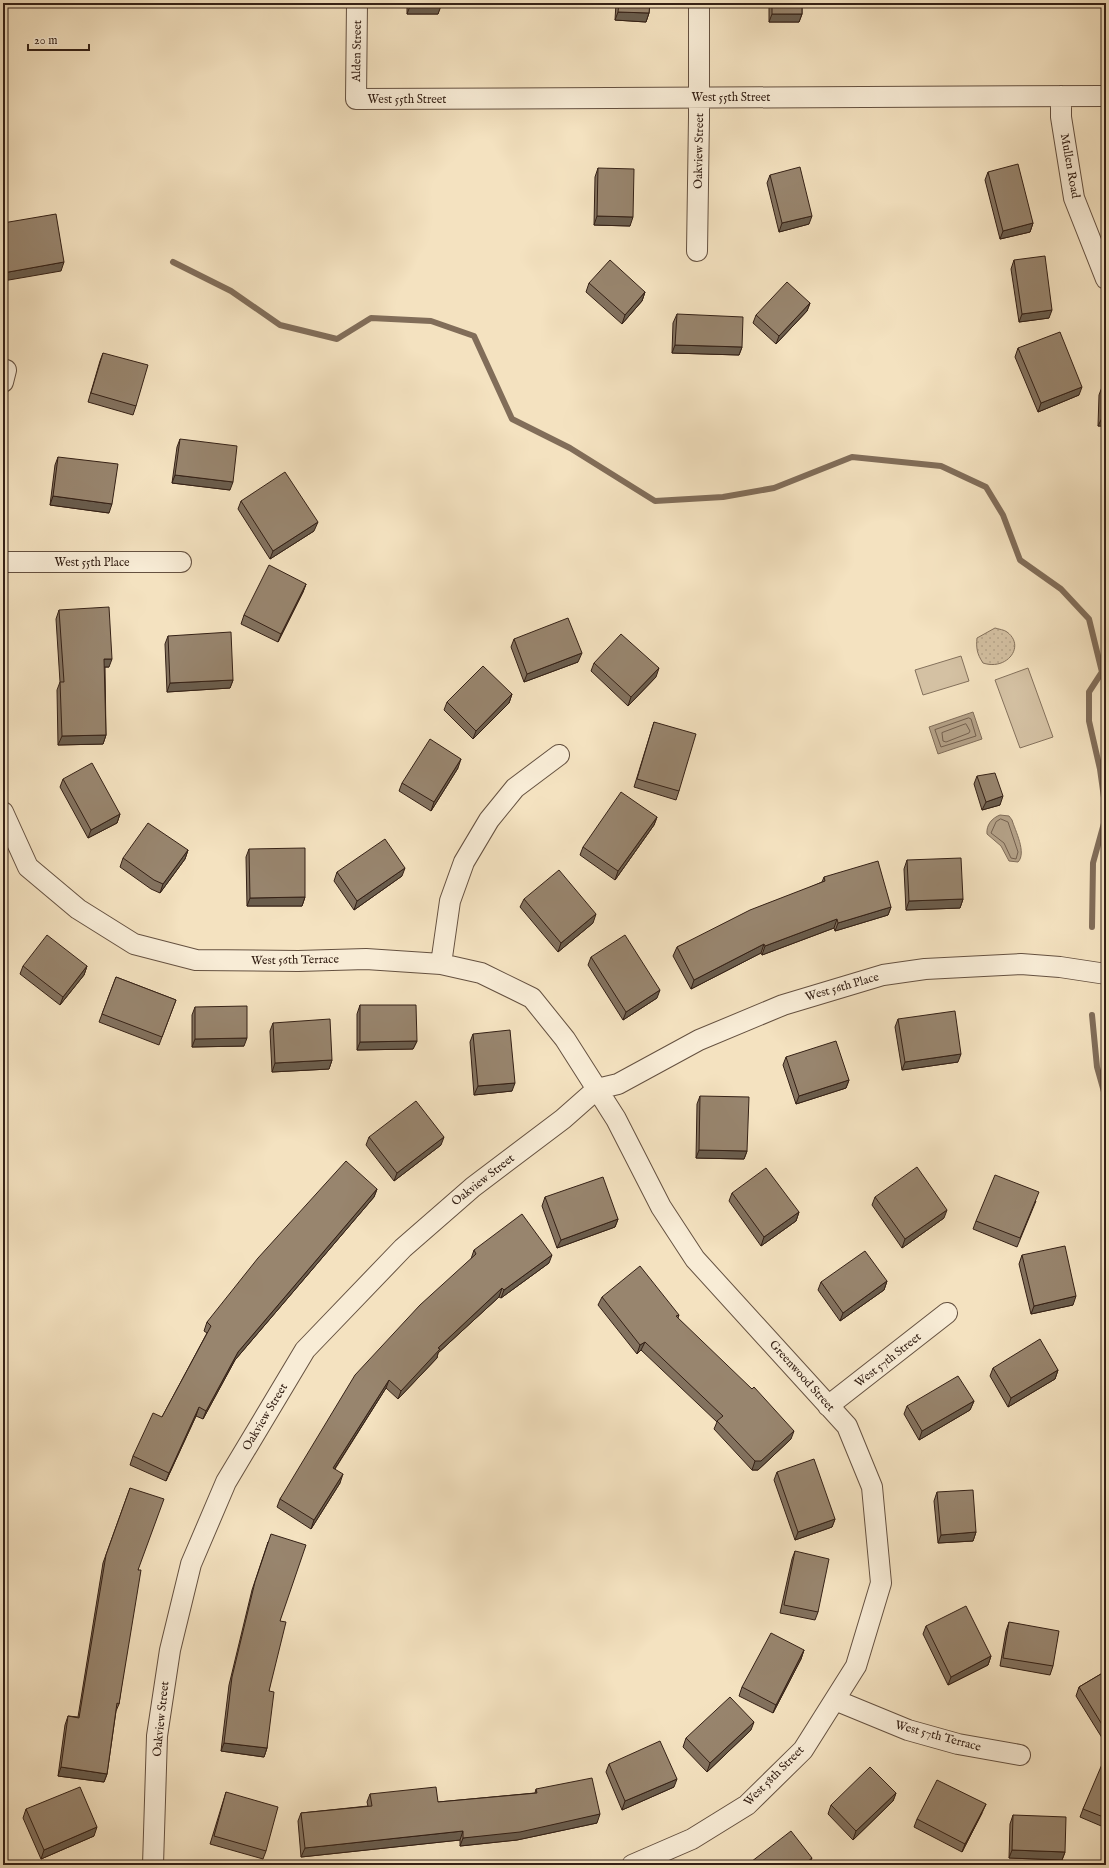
<svg xmlns="http://www.w3.org/2000/svg" width="1109" height="1868" viewBox="0 0 1109 1868" font-family="'IM FELL English',serif">
  <style>
    .grass { fill: url(#grass-dots); stroke: #84715c }
    .pitch { fill: #d4c1a3; stroke: #84715c }
    .water { fill: #b3a086; stroke: #816d59 }
    .lines { fill: none; stroke-linecap: round; stroke-linejoin: round }
    .shore { stroke: #74604e; stroke-width: 1 }
    .stream { stroke: #816d59; stroke-width: 6 }
    .minor-casing { stroke: #655140; stroke-width: 22 }
    .minor { stroke: #f8ecd6; stroke-width: 20 }
    .wall { fill: #83725f; stroke: #352116 }
    .shaded-wall { fill: #6a5d4d; stroke: #352116 }
    .building { fill: #98856e; stroke: #352116 }
    .labels { text-anchor: middle; dominant-baseline: central; stroke-width: 3.5; stroke-linejoin: round; paint-order: stroke }
    .street-label { font-size: 12px; fill: #352116; stroke: #f8ecd6 }
  </style>
  <defs>
    <pattern id="grass-dots" width="8" height="8" patternUnits="userSpaceOnUse"><rect width="8" height="8" fill="#d4c1a3"/><path d="M2 2h.1M6 6h.1" fill="none" stroke="#b7a68c" stroke-width="1.8" stroke-linecap="round"/></pattern>
  </defs>
  <rect width="100%" height="100%" fill="#f4e2c0"/>
  <filter id="stains"><feTurbulence type="fractalNoise" baseFrequency=".005" numOctaves="4"/><feColorMatrix values="0 0 0 0 .2 0 0 0 0 .09 0 0 0 0 .02 0 0 0 .5 -.17"/></filter>
  <radialGradient id="worn" r=".72"><stop offset=".6" stop-color="#630" stop-opacity="0"/><stop offset="1" stop-color="#630" stop-opacity=".3"/></radialGradient>
  <path class="grass" d="M 995,628 C 998,629 1005,630 1007,632 C 1026,646 1007,671 983,663 C 977,654 976,648 977,638 Z"/>
  <path class="pitch" d="M 961,656 L 969,681 L 923,695 L 915,670 Z
    M 1028,668 L 1053,737 L 1020,748 L 995,680 Z"/>
  <path class="water" d="M 973,712 L 982,739 L 938,754 L 929,727 Z
    M 1000,815 L 1009,816 L 1012,820 C 1015,830 1027,853 1018,862 L 1009,861 L 1001,846 L 987,834 C 986,825 992,818 1000,815 Z"/>
  <g class="lines">
    <path class="shore" d="M 969,718 L 971,719 L 976,736 L 941,747 L 935,730 Z
      M 966,724 L 970,731 L 969,733 L 946,742 L 943,741 L 942,733 Z
      M 1001,819 L 1008,822 L 1018,852 L 1016,859 L 1011,858 L 1004,843 L 991,833 L 996,822 Z"/>
    <path class="stream" d="M 173,262 L 231,291 L 280,325 L 337,339 L 371,318 L 431,321 L 474,336 L 512,419 L 570,448 L 655,501 L 723,497 L 774,488 L 852,457 L 941,466 L 986,487 L 1003,515 L 1020,560 L 1061,589 L 1089,619 L 1102,672 L 1106,675
      M 1102,672 L 1089,692 L 1089,721 L 1100,769 L 1106,812
      M 1092,927 L 1093,863 L 1106,816
      M 1092,1015 L 1097,1067 L 1106,1099"/>
    <g class="minor-casing">
      <path id="minor" d="M 357,3 L 356,99 L 1106,96
        M 1061,96 L 1061,117 L 1074,198 L 1106,279
        M 697,251 L 699,117 L 699,3
        M 3,382 L 6,370
        M 3,562 L 181,562
        M 3,812 L 28,867 L 78,909 L 134,944 L 196,960 L 298,961 L 366,959 L 441,964 L 481,973 L 532,998 L 565,1039 L 616,1119 L 661,1207 L 695,1259 L 847,1426 L 872,1487 L 881,1583 L 856,1666 L 803,1750 L 747,1805 L 692,1839 L 632,1865
        M 441,964 L 450,901 L 464,862 L 489,820 L 515,788 L 559,755
        M 828,1406 L 947,1313
        M 835,1700 L 908,1730 L 958,1744 L 1020,1755
        M 153,1865 L 157,1736 L 170,1650 L 191,1564 L 226,1482 L 305,1350 L 403,1248 L 473,1187 L 563,1119 L 597,1089 L 618,1084 L 699,1040 L 783,1005 L 883,975 L 925,969 L 1021,964 L 1060,967 L 1106,974"/>
    </g>
    <use href="#minor" class="minor"/>
  </g>
  <path class="wall" d="M 407,3 L 441,3 L 438,14 L 407,14 Z
    M 616,3 L 650,3 L 649,13 L 646,22 L 615,20 Z
    M 769,3 L 802,3 L 802,14 L 799,22 L 769,22 Z
    M 598,168 L 630,226 L 594,225 L 595,177 Z
    M 988,172 L 1033,223 L 1030,232 L 1000,239 L 985,180 Z
    M 770,175 L 809,224 L 779,232 L 767,183 Z
    M 1014,260 L 1049,318 L 1019,322 L 1011,269 Z
    M 589,283 L 645,292 L 642,301 L 622,324 L 586,292 Z
    M 810,303 L 807,311 L 776,344 L 753,323 L 756,315 Z
    M 677,314 L 742,347 L 739,355 L 672,353 L 673,323 Z
    M 1018,348 L 1079,395 L 1038,412 L 1015,357 Z
    M 103,353 L 136,406 L 133,415 L 88,402 L 100,361 Z
    M 1102,387 L 1106,387 L 1106,426 L 1098,426 L 1099,395 Z
    M 180,439 L 230,490 L 172,483 L 177,447 Z
    M 58,457 L 109,513 L 50,505 L 55,465 Z
    M 241,501 L 314,531 L 270,559 L 238,509 Z
    M 306,584 L 303,592 L 278,642 L 241,624 L 244,615 Z
    M 59,610 L 109,667 L 105,667 L 106,735 L 103,744 L 58,745 L 57,690 L 60,682 L 56,619 Z
    M 168,636 L 233,680 L 230,688 L 167,692 L 165,644 Z
    M 514,639 L 578,662 L 524,682 L 511,647 Z
    M 594,663 L 656,677 L 628,706 L 591,671 Z
    M 512,694 L 509,703 L 473,739 L 444,710 L 447,702 Z
    M 654,722 L 679,791 L 676,800 L 634,787 Z
    M 458,768 L 431,811 L 399,791 L 402,783 Z
    M 977,776 L 1000,805 L 982,810 L 974,784 Z
    M 63,779 L 120,814 L 117,823 L 88,838 L 60,787 Z
    M 657,817 L 654,825 L 615,880 L 580,855 L 583,847 Z
    M 249,849 L 305,897 L 302,906 L 247,906 L 246,857 Z
    M 188,850 L 185,859 L 160,893 L 151,889 L 120,867 L 123,858 Z
    M 907,860 L 963,899 L 960,908 L 906,910 L 904,869 Z
    M 337,872 L 402,876 L 354,910 L 334,881 Z
    M 824,877 L 891,907 L 888,915 L 835,931 L 834,928 L 762,955 L 761,953 L 691,989 L 673,956 L 677,947 L 822,882 Z
    M 524,899 L 593,923 L 558,952 L 520,907 Z
    M 591,957 L 657,998 L 623,1020 L 588,965 Z
    M 23,966 L 87,966 L 84,975 L 60,1005 L 20,974 Z
    M 116,977 L 176,1000 L 159,1045 L 99,1022 Z
    M 360,1005 L 417,1041 L 413,1049 L 357,1050 L 357,1014 Z
    M 195,1007 L 244,1046 L 192,1047 L 192,1015 Z
    M 898,1019 L 958,1062 L 902,1070 L 895,1027 Z
    M 273,1023 L 332,1060 L 329,1069 L 272,1072 L 270,1031 Z
    M 473,1034 L 512,1091 L 474,1095 L 470,1042 Z
    M 786,1057 L 849,1080 L 846,1088 L 796,1104 L 783,1065 Z
    M 700,1096 L 747,1151 L 744,1159 L 696,1158 L 697,1104 Z
    M 369,1137 L 441,1145 L 394,1181 L 366,1145 Z
    M 377,1189 L 374,1197 L 235,1360 L 203,1419 L 196,1416 L 166,1481 L 130,1465 L 133,1456 L 162,1417 L 207,1333 L 204,1331 L 207,1322 Z
    M 732,1193 L 799,1212 L 796,1221 L 761,1246 L 729,1201 Z
    M 545,1197 L 618,1219 L 615,1227 L 557,1248 L 542,1206 Z
    M 875,1197 L 944,1218 L 902,1248 L 872,1205 Z
    M 1036,1201 L 1017,1247 L 973,1229 L 976,1221 Z
    M 474,1250 L 549,1263 L 501,1298 L 499,1297 L 438,1353 L 437,1358 L 398,1399 L 386,1388 L 335,1469 L 340,1483 L 311,1529 L 277,1507 L 280,1499 L 471,1259 Z
    M 1022,1255 L 1073,1305 L 1031,1314 L 1019,1264 Z
    M 887,1281 L 884,1290 L 840,1321 L 818,1290 L 821,1282 Z
    M 602,1297 L 679,1315 L 678,1318 L 791,1439 L 758,1470 L 752,1470 L 714,1429 L 717,1422 L 641,1350 L 637,1354 L 598,1305 Z
    M 993,1368 L 1058,1370 L 1055,1379 L 1008,1407 L 990,1376 Z
    M 974,1401 L 970,1410 L 919,1440 L 904,1414 L 907,1406 Z
    M 777,1472 L 835,1519 L 832,1527 L 795,1540 L 774,1480 Z
    M 130,1488 L 138,1570 L 119,1704 L 116,1711 L 107,1774 L 104,1782 L 58,1776 L 65,1725 L 68,1716 L 78,1717 L 103,1563 Z
    M 937,1492 L 976,1532 L 973,1541 L 938,1543 L 934,1501 Z
    M 268,1542 L 280,1621 L 269,1691 L 267,1748 L 264,1757 L 221,1751 L 229,1685 L 252,1590 Z
    M 795,1551 L 818,1612 L 815,1620 L 780,1613 L 792,1559 Z
    M 1009,1622 L 1053,1666 L 1050,1675 L 1000,1666 L 1006,1631 Z
    M 926,1626 L 991,1656 L 988,1665 L 948,1685 L 923,1634 Z
    M 804,1650 L 801,1659 L 773,1713 L 739,1696 L 742,1687 Z
    M 1106,1671 L 1106,1740 L 1104,1741 L 1076,1696 L 1079,1687 Z
    M 751,1730 L 707,1772 L 683,1747 L 686,1738 Z
    M 1106,1763 L 1106,1828 L 1080,1817 L 1083,1809 Z
    M 609,1764 L 674,1787 L 622,1810 L 606,1772 Z
    M 536,1789 L 597,1823 L 517,1840 L 460,1846 L 460,1840 L 301,1857 L 298,1821 L 301,1813 L 368,1806 L 367,1802 L 370,1794 L 438,1802 L 535,1793 Z
    M 226,1792 L 266,1851 L 263,1859 L 210,1844 Z
    M 896,1793 L 893,1801 L 853,1840 L 828,1814 L 831,1805 Z
    M 26,1809 L 94,1836 L 41,1859 L 23,1818 Z
    M 982,1813 L 962,1852 L 914,1827 L 917,1819 Z
    M 1013,1815 L 1065,1852 L 1062,1860 L 1009,1858 L 1010,1824 Z"/>
  <path class="shaded-wall" d="M 410,6 L 441,6 L 438,14 L 407,14 Z
    M 618,12 L 649,13 L 646,22 L 615,20 Z
    M 772,14 L 802,14 L 799,22 L 769,22 Z
    M 597,216 L 633,217 L 630,226 L 594,225 Z
    M 812,216 L 809,224 L 779,232 L 782,223 Z
    M 1033,223 L 1030,232 L 1000,239 L 1003,231 Z
    M 64,262 L 61,271 L 3,281 L 3,273 Z
    M 645,292 L 642,301 L 622,324 L 625,315 Z
    M 810,303 L 807,311 L 776,344 L 779,336 Z
    M 1052,310 L 1049,318 L 1019,322 L 1022,314 Z
    M 675,345 L 742,347 L 739,355 L 672,353 Z
    M 1082,387 L 1079,395 L 1038,412 L 1041,403 Z
    M 1102,418 L 1106,418 L 1106,426 L 1098,426 Z
    M 175,475 L 233,482 L 230,490 L 172,483 Z
    M 53,496 L 112,504 L 109,513 L 50,505 Z
    M 318,522 L 314,531 L 270,559 L 273,551 Z
    M 306,584 L 303,592 L 278,642 L 281,634 Z
    M 582,653 L 578,662 L 524,682 L 527,674 Z
    M 104,659 L 112,659 L 109,667 L 101,667 Z
    M 659,668 L 656,677 L 628,706 L 631,697 Z
    M 233,680 L 230,688 L 167,692 L 170,683 Z
    M 512,694 L 509,703 L 473,739 L 476,731 Z
    M 106,735 L 103,744 L 58,745 L 62,736 Z
    M 461,759 L 458,768 L 431,811 L 434,802 Z
    M 1003,796 L 1000,805 L 982,810 L 986,802 Z
    M 120,814 L 117,823 L 88,838 L 91,830 Z
    M 657,817 L 654,825 L 615,880 L 618,871 Z
    M 188,850 L 185,859 L 160,893 L 163,884 Z
    M 405,868 L 402,876 L 354,910 L 357,901 Z
    M 305,897 L 302,906 L 247,906 L 250,898 Z
    M 963,899 L 960,908 L 906,910 L 909,901 Z
    M 891,907 L 888,915 L 835,931 L 838,923 Z
    M 596,914 L 593,923 L 558,952 L 561,943 Z
    M 837,919 L 834,928 L 762,955 L 765,946 Z
    M 764,944 L 761,953 L 691,989 L 694,980 Z
    M 87,966 L 84,975 L 60,1005 L 63,997 Z
    M 660,990 L 657,998 L 623,1020 L 626,1012 Z
    M 247,1038 L 244,1046 L 192,1047 L 195,1039 Z
    M 417,1041 L 413,1049 L 357,1050 L 360,1042 Z
    M 961,1054 L 958,1062 L 902,1070 L 905,1062 Z
    M 332,1060 L 329,1069 L 272,1072 L 275,1063 Z
    M 849,1080 L 846,1088 L 796,1104 L 799,1096 Z
    M 515,1083 L 512,1091 L 474,1095 L 478,1086 Z
    M 444,1137 L 441,1145 L 394,1181 L 397,1173 Z
    M 699,1150 L 747,1151 L 744,1159 L 696,1158 Z
    M 377,1189 L 374,1197 L 235,1360 L 203,1419 L 206,1411 L 238,1352 Z
    M 947,1210 L 944,1218 L 902,1248 L 905,1239 Z
    M 799,1212 L 796,1221 L 761,1246 L 764,1237 Z
    M 618,1219 L 615,1227 L 557,1248 L 561,1240 Z
    M 552,1255 L 549,1263 L 501,1298 L 504,1290 Z
    M 887,1281 L 884,1290 L 840,1321 L 843,1313 Z
    M 502,1288 L 499,1297 L 438,1353 L 437,1358 L 398,1399 L 401,1391 L 438,1348 Z
    M 1076,1296 L 1073,1305 L 1031,1314 L 1034,1306 Z
    M 645,1342 L 641,1350 L 637,1354 L 640,1345 Z
    M 1058,1370 L 1055,1379 L 1008,1407 L 1011,1398 Z
    M 389,1380 L 386,1388 L 330,1476 L 333,1468 Z
    M 974,1401 L 970,1410 L 919,1440 L 922,1431 Z
    M 199,1407 L 196,1416 L 166,1481 L 169,1473 Z
    M 794,1431 L 791,1439 L 758,1470 L 752,1470 L 755,1461 Z
    M 343,1474 L 340,1483 L 311,1529 L 314,1520 Z
    M 835,1519 L 832,1527 L 795,1540 L 798,1532 Z
    M 976,1532 L 973,1541 L 938,1543 L 941,1535 Z
    M 804,1650 L 801,1659 L 773,1713 L 776,1705 Z
    M 991,1656 L 988,1665 L 948,1685 L 951,1677 Z
    M 754,1722 L 751,1730 L 707,1772 L 710,1763 Z
    M 1106,1735 L 1106,1740 L 1104,1741 Z
    M 224,1743 L 267,1748 L 264,1757 L 221,1751 Z
    M 61,1767 L 107,1774 L 104,1782 L 58,1776 Z
    M 677,1779 L 674,1787 L 622,1810 L 625,1801 Z
    M 896,1793 L 893,1801 L 853,1840 L 856,1831 Z
    M 986,1804 L 982,1813 L 962,1852 L 965,1844 Z
    M 600,1814 L 597,1823 L 517,1840 L 460,1846 L 463,1838 Z
    M 97,1827 L 94,1836 L 41,1859 L 44,1850 Z
    M 463,1831 L 460,1840 L 301,1857 L 305,1848 Z
    M 1012,1850 L 1065,1852 L 1062,1860 L 1009,1858 Z
    M 812,1858 L 809,1865 L 803,1865 Z"/>
  <path class="building" d="M 410,3 L 441,3 L 441,6 L 410,6 Z
    M 619,3 L 650,3 L 649,13 L 618,12 Z
    M 772,3 L 802,3 L 802,14 L 772,14 Z
    M 1018,164 L 1033,223 L 1003,231 L 988,172 Z
    M 800,167 L 812,216 L 782,223 L 770,175 Z
    M 598,168 L 634,169 L 633,217 L 597,216 Z
    M 56,214 L 64,262 L 3,273 L 3,223 Z
    M 1045,256 L 1052,310 L 1022,314 L 1014,260 Z
    M 610,260 L 645,292 L 625,315 L 589,283 Z
    M 787,282 L 810,303 L 779,336 L 756,315 Z
    M 677,314 L 743,317 L 742,347 L 675,345 Z
    M 1060,332 L 1082,387 L 1041,403 L 1018,348 Z
    M 103,353 L 148,365 L 136,406 L 91,393 Z
    M 1102,387 L 1106,387 L 1106,418 L 1102,418 Z
    M 180,439 L 237,446 L 233,482 L 175,475 Z
    M 58,457 L 118,464 L 112,504 L 53,496 Z
    M 285,472 L 318,522 L 273,551 L 241,501 Z
    M 269,565 L 306,584 L 281,634 L 244,615 Z
    M 109,607 L 112,659 L 104,659 L 106,735 L 62,736 L 60,682 L 64,682 L 59,610 Z
    M 568,618 L 582,653 L 527,674 L 514,639 Z
    M 231,632 L 233,680 L 170,683 L 168,636 Z
    M 621,634 L 659,668 L 631,697 L 594,663 Z
    M 483,666 L 512,694 L 476,731 L 447,702 Z
    M 654,722 L 696,734 L 679,791 L 637,779 Z
    M 430,739 L 461,759 L 434,802 L 402,783 Z
    M 92,763 L 120,814 L 91,830 L 63,779 Z
    M 995,773 L 1003,796 L 986,802 L 977,776 Z
    M 621,792 L 657,817 L 618,871 L 583,847 Z
    M 148,823 L 188,850 L 163,884 L 154,880 L 123,858 Z
    M 385,839 L 405,868 L 357,901 L 337,872 Z
    M 305,848 L 305,897 L 250,898 L 249,849 Z
    M 961,858 L 963,899 L 909,901 L 907,860 Z
    M 878,861 L 891,907 L 838,923 L 837,919 L 765,946 L 764,944 L 694,980 L 677,947 L 750,910 L 825,881 L 824,877 Z
    M 559,870 L 596,914 L 561,943 L 524,899 Z
    M 47,935 L 87,966 L 63,997 L 23,966 Z
    M 625,935 L 660,990 L 626,1012 L 591,957 Z
    M 116,977 L 176,1000 L 162,1037 L 102,1014 Z
    M 360,1005 L 416,1005 L 417,1041 L 360,1042 Z
    M 247,1006 L 247,1038 L 195,1039 L 195,1007 Z
    M 955,1011 L 961,1054 L 905,1062 L 898,1019 Z
    M 330,1019 L 332,1060 L 275,1063 L 273,1023 Z
    M 510,1030 L 515,1083 L 478,1086 L 473,1034 Z
    M 836,1041 L 849,1080 L 799,1096 L 786,1057 Z
    M 700,1096 L 749,1097 L 747,1151 L 699,1150 Z
    M 416,1101 L 444,1137 L 397,1173 L 369,1137 Z
    M 346,1161 L 377,1189 L 238,1352 L 206,1411 L 199,1407 L 169,1473 L 133,1456 L 153,1413 L 162,1417 L 211,1326 L 207,1322 L 258,1258 Z
    M 917,1167 L 947,1210 L 905,1239 L 875,1197 Z
    M 766,1168 L 799,1212 L 764,1237 L 732,1193 Z
    M 995,1175 L 1039,1192 L 1020,1238 L 976,1221 Z
    M 603,1177 L 618,1219 L 561,1240 L 545,1197 Z
    M 522,1214 L 552,1255 L 504,1290 L 502,1288 L 438,1348 L 440,1349 L 401,1391 L 389,1380 L 333,1468 L 343,1474 L 314,1520 L 280,1499 L 355,1375 L 420,1305 L 476,1254 L 474,1250 Z
    M 1065,1246 L 1076,1296 L 1034,1306 L 1022,1255 Z
    M 865,1251 L 887,1281 L 843,1313 L 821,1282 Z
    M 640,1266 L 679,1315 L 676,1316 L 752,1389 L 754,1387 L 794,1431 L 761,1461 L 755,1461 L 717,1421 L 723,1416 L 645,1342 L 640,1345 L 602,1297 Z
    M 1040,1339 L 1058,1370 L 1011,1398 L 993,1368 Z
    M 958,1376 L 974,1401 L 922,1431 L 907,1406 Z
    M 814,1459 L 835,1519 L 798,1532 L 777,1472 Z
    M 130,1488 L 164,1499 L 138,1570 L 141,1570 L 119,1704 L 117,1703 L 107,1774 L 61,1767 L 68,1716 L 79,1718 L 106,1555 Z
    M 973,1490 L 976,1532 L 941,1535 L 937,1492 Z
    M 271,1534 L 306,1545 L 280,1621 L 286,1622 L 269,1691 L 274,1692 L 267,1748 L 224,1743 L 232,1677 L 255,1582 Z
    M 795,1551 L 829,1559 L 818,1612 L 784,1605 Z
    M 966,1606 L 991,1656 L 951,1677 L 926,1626 Z
    M 1009,1622 L 1059,1631 L 1053,1666 L 1003,1658 Z
    M 771,1633 L 804,1650 L 776,1705 L 742,1687 Z
    M 1106,1671 L 1106,1731 L 1079,1687 Z
    M 730,1697 L 754,1722 L 710,1763 L 686,1738 Z
    M 660,1741 L 677,1779 L 625,1801 L 609,1764 Z
    M 1103,1762 L 1106,1763 L 1106,1818 L 1083,1809 Z
    M 870,1767 L 896,1793 L 856,1831 L 831,1805 Z
    M 592,1778 L 600,1814 L 520,1832 L 463,1838 L 463,1831 L 305,1848 L 301,1813 L 372,1806 L 370,1794 L 436,1787 L 438,1802 L 537,1793 L 536,1789 Z
    M 937,1780 L 986,1804 L 965,1844 L 917,1819 Z
    M 80,1787 L 97,1827 L 44,1850 L 26,1809 Z
    M 226,1792 L 278,1807 L 266,1851 L 214,1836 Z
    M 1013,1815 L 1066,1817 L 1065,1852 L 1012,1850 Z
    M 791,1831 L 812,1858 L 803,1865 L 747,1865 Z"/>
  <g class="labels">
    <g class="street-label">
      <text transform="translate(357 51) rotate(-89)">Alden Street</text>
      <text x="731" y="97">West 55th Street</text>
      <text x="407" y="99">West 55th Street</text>
      <text transform="translate(699 151) rotate(-89)">Oakview Street</text>
      <text transform="translate(1070 166) rotate(80)">Mullen Road</text>
      <text x="92" y="562">West 55th Place</text>
      <text transform="translate(295 960) rotate(-1)">West 56th Terrace</text>
      <text transform="translate(842 987) rotate(-16)">West 56th Place</text>
      <text transform="translate(483 1180) rotate(-38)">Oakview Street</text>
      <text transform="translate(888 1360) rotate(-38)">West 57th Street</text>
      <text transform="translate(802 1376) rotate(48)">Greenwood Street</text>
      <text transform="translate(265 1417) rotate(-59)">Oakview Street</text>
      <text transform="translate(161 1719) rotate(-84)">Oakview Street</text>
      <text transform="translate(938 1736) rotate(15)">West 57th Terrace</text>
      <text transform="translate(774 1776) rotate(-45)">West 58th Street</text>
    </g>
  </g>
  <rect width="1109" height="1868" fill="none" stroke="#f4e2c0" stroke-width="16"/>
  <rect x="4" y="4" width="1101" height="1860" fill="none" stroke="#352116" stroke-width="2"/>
  <rect x="8" y="8" width="1093" height="1852" fill="none" stroke="#352116"/>
  <path d="M28 44v6h61v-6" fill="none" stroke="#352116" stroke-width="2"/>
  <text x="34" y="44" font-size="12" fill="#352116" stroke="#f8ecd6" stroke-width="3" paint-order="stroke">20 m</text>
  <rect width="100%" height="100%" filter="url(#stains)"/>
  <rect width="100%" height="100%" fill="url(#worn)"/>
</svg>
